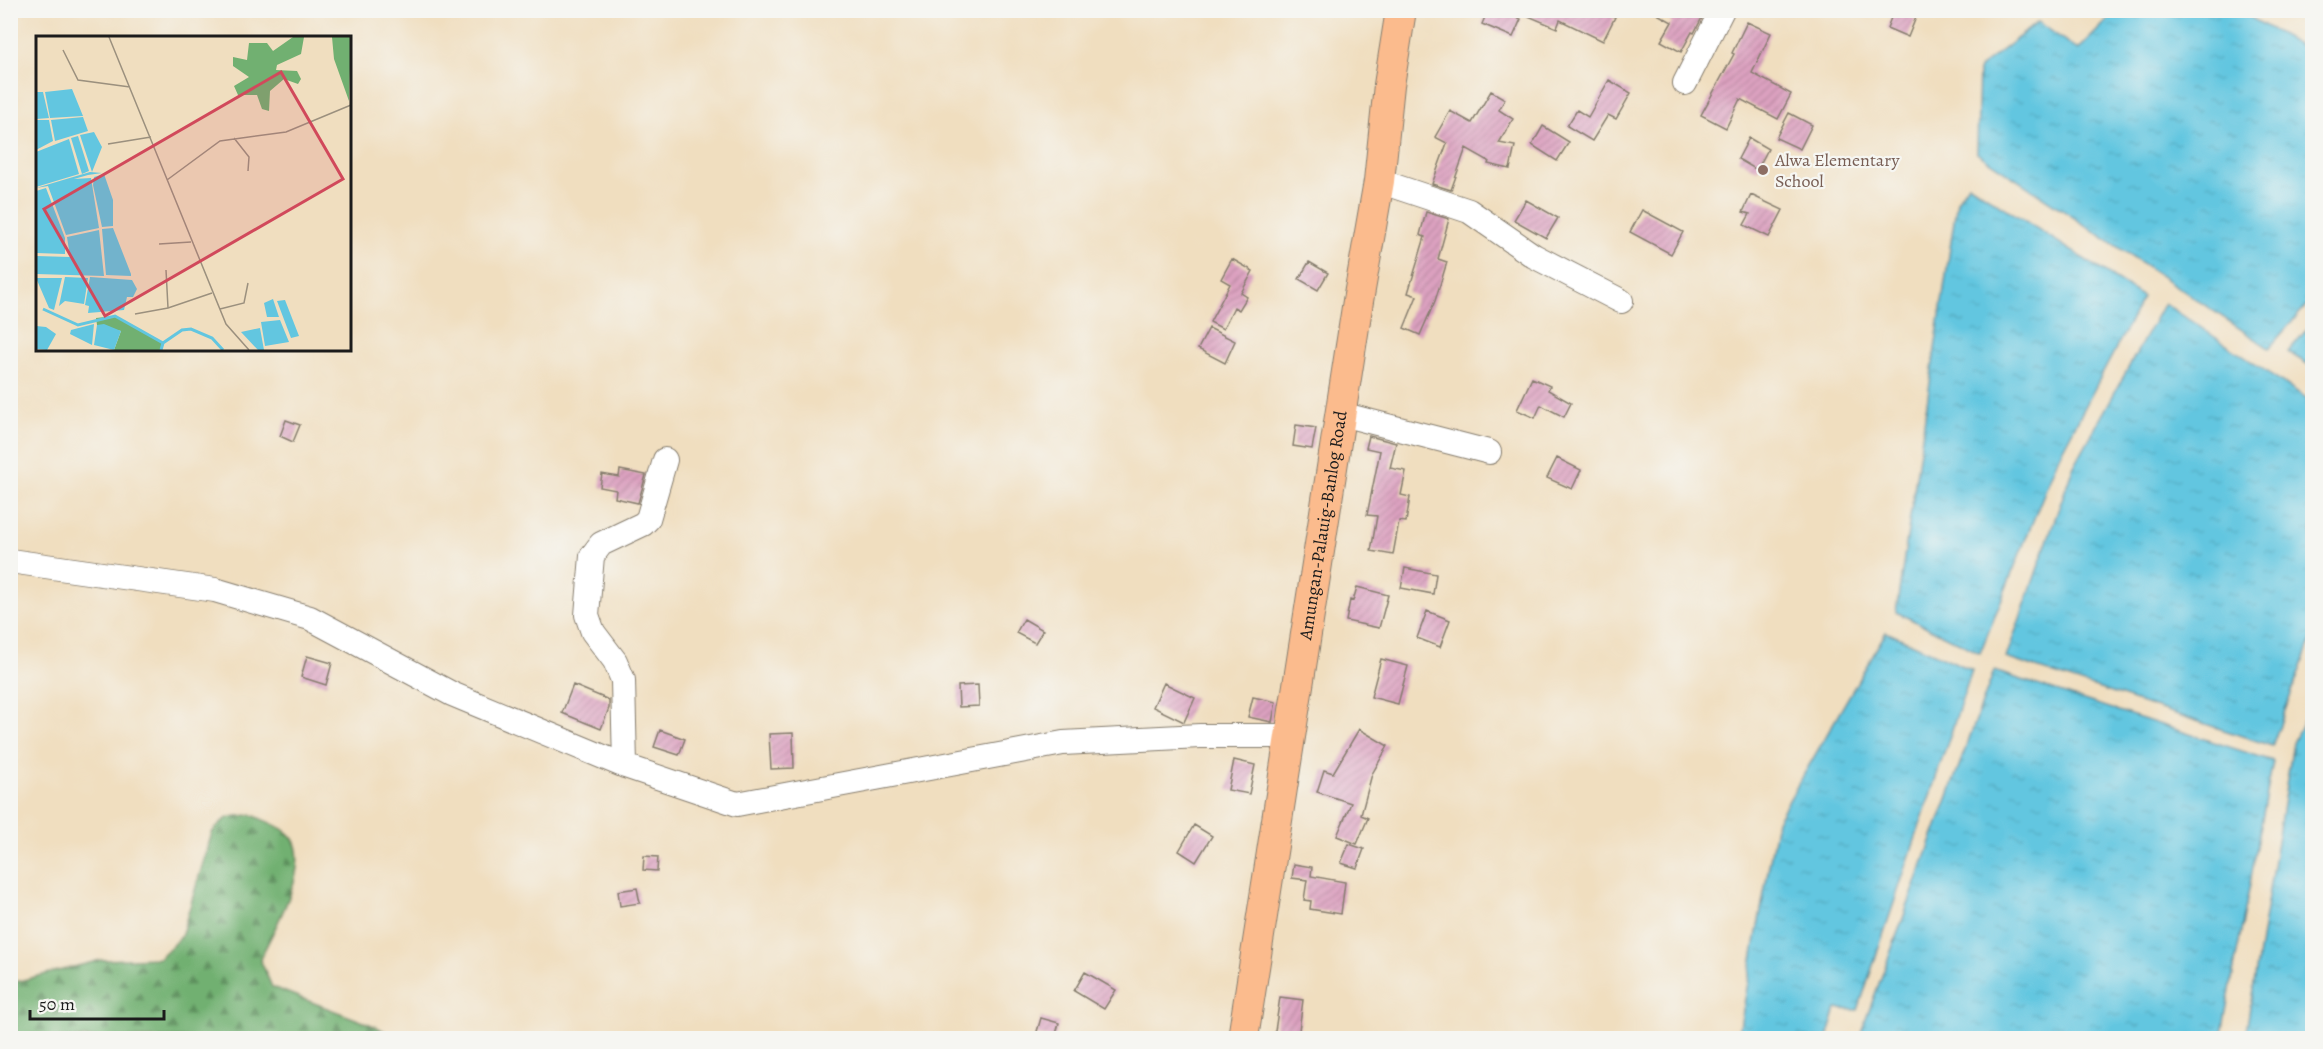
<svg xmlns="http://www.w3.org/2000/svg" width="2323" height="1049" viewBox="0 0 2323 1049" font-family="Alegreya,serif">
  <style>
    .forest { fill: url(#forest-firs); stroke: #466646; stroke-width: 1.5 }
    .water { fill: url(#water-ripples); stroke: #3f717e; stroke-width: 1.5 }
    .building { fill: url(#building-hatch) }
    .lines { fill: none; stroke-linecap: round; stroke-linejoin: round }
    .minor-casing { stroke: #867d6e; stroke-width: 26 }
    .major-casing { stroke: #867d6e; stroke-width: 32 }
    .minor { stroke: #fff; stroke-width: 24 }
    .major { stroke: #fbbb8d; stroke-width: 30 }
    .education-dot { fill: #8d6e63; stroke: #f6f6f2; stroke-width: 2 }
    .labels { text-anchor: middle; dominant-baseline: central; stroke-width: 4.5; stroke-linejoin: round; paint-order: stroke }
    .education-label { font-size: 18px; fill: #785e54; stroke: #f6f6f2; text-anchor: start }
    .street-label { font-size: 18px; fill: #1c1c1c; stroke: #f6f6f2 }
    .inset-river { fill: none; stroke: #62c6e0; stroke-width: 3 }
    .inset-road { fill: none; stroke: #9b907e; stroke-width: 1.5 }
    .view { fill: #d1495b; fill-opacity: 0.15; stroke: #d1495b; stroke-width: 3 }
    .inset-edge { fill: none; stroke: #1c1c1c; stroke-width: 3 }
  </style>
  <defs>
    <pattern id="forest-firs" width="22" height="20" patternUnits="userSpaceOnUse" patternTransform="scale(1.5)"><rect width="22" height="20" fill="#71b071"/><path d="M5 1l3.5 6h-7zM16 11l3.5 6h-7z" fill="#5c8e5c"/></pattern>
    <pattern id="water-ripples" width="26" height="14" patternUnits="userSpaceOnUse" patternTransform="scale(1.5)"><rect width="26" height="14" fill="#62c6e0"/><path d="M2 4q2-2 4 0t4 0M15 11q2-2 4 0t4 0" fill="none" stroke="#54aac0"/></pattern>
    <pattern id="building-hatch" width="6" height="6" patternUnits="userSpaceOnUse" patternTransform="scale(1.5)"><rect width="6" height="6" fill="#dca1c0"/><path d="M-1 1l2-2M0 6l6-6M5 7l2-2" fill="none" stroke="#bc8aa4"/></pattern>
  </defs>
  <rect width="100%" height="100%" fill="#f6f6f2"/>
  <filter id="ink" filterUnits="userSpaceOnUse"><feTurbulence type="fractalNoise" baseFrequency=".0167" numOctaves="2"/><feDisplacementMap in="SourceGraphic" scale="12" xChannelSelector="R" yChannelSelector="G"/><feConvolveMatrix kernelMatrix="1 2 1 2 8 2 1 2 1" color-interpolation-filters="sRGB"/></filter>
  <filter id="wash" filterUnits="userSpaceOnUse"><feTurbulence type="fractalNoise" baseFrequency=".008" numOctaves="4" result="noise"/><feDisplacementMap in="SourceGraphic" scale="24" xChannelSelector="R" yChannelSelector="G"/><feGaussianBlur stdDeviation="1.35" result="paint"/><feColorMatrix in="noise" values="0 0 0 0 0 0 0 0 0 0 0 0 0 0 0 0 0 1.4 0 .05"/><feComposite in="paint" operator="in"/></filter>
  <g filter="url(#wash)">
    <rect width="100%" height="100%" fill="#f0debf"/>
    <path class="forest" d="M 252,815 C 265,821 285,827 293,839 C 311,868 273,931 260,959 L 272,987 L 377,1027 L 396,1038 L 11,1038 L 11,983 L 101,960 L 159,958 L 181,937 L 212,833 C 225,815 231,816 252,815 Z"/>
    <path class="water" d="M 2118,10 L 2239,11 L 2312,52 L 2312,299 L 2269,348 L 1977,153 L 1979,68 L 2038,22 L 2078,50 Z
      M 1968,184 L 2143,297 L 2059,456 L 1980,653 L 1896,612 L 1957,201 Z
      M 2164,303 L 2312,402 L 2312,637 L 2272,746 L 2006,658 L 2073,468 Z
      M 2312,323 L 2312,367 L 2288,352 Z
      M 1886,632 L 1972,670 L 1858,1010 L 1836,1009 L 1827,1038 L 1738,1038 L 1777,821 Z
      M 1994,671 L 2273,761 L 2221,1038 L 1859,1038 Z
      M 2312,703 L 2312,1038 L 2245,1038 L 2293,743 Z"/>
    <g id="blocks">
      <path class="building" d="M 1488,10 L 1502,10 L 1521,19 L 1513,37 L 1482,24 Z
        M 1514,10 L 1601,10 L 1615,17 L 1603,41 L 1560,20 L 1557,28 Z
        M 1650,10 L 1706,10 L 1694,33 L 1692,32 L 1681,52 L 1661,41 L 1672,22 Z
        M 1894,10 L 1919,10 L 1908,37 L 1887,28 Z
        M 1747,22 L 1771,33 L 1752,73 L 1791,94 L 1778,119 L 1740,99 L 1726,128 L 1701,115 L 1734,54 L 1732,53 Z
        M 1609,80 L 1631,93 L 1616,119 L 1608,115 L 1592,141 L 1567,126 L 1577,110 L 1588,117 Z
        M 1491,91 L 1505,99 L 1499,110 L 1513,119 L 1499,143 L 1515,146 L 1510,169 L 1488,164 L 1489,161 L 1466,148 L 1451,190 L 1432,184 L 1447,143 L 1435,137 L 1450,111 L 1472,123 Z
        M 1789,113 L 1812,125 L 1800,149 L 1776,138 Z
        M 1543,126 L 1569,142 L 1557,161 L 1532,145 Z
        M 1749,138 L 1768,149 L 1757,170 L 1738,159 Z
        M 1751,195 L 1783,210 L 1769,237 L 1744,225 L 1750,214 L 1743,212 Z
        M 1526,200 L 1558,218 L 1546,238 L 1514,220 Z
        M 1642,210 L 1683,232 L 1671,254 L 1630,232 Z
        M 1426,212 L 1449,219 L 1438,259 L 1447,262 L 1435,301 L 1420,335 L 1404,328 L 1417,296 L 1408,293 L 1425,237 L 1420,235 Z
        M 1232,259 L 1253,271 L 1241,293 L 1247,297 L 1239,310 L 1234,307 L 1223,329 L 1210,322 L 1230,284 L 1221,279 Z
        M 1309,262 L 1328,273 L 1318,290 L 1299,279 Z
        M 1209,328 L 1235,341 L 1225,363 L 1198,349 Z
        M 1532,378 L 1550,386 L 1548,390 L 1571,403 L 1564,417 L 1541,405 L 1535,418 L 1517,410 Z
        M 286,420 L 300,425 L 293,442 L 280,436 Z
        M 1296,425 L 1316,428 L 1312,449 L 1293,446 Z
        M 1369,436 L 1396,443 L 1390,468 L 1406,471 L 1401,495 L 1410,497 L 1406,522 L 1399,521 L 1393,555 L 1371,551 L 1377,516 L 1367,515 L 1380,451 L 1366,448 Z
        M 1557,458 L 1581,470 L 1572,489 L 1547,478 Z
        M 620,470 L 646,475 L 638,503 L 615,498 L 616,490 L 600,487 L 602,474 L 619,477 Z
        M 1405,568 L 1436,574 L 1433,594 L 1401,588 Z
        M 1357,587 L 1388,595 L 1379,628 L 1346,621 L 1350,600 L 1353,601 Z
        M 1427,611 L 1450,620 L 1440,647 L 1417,638 Z
        M 1024,619 L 1043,630 L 1035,643 L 1016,633 Z
        M 307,656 L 332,663 L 326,685 L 301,677 Z
        M 1381,659 L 1408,666 L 1398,704 L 1371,697 Z
        M 1164,683 L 1195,698 L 1184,722 L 1153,707 Z
        M 573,685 L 609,700 L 609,708 L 601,729 L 562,713 Z
        M 978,685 L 979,706 L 959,707 L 958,686 Z
        M 1253,697 L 1276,702 L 1272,722 L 1248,717 Z
        M 1359,729 L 1388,746 L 1372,774 L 1361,815 L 1368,818 L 1357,844 L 1337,836 L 1351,803 L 1317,792 L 1324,770 L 1333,773 Z
        M 660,730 L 685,739 L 679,755 L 654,747 Z
        M 793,733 L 794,768 L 771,769 L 769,734 Z
        M 1234,760 L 1255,765 L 1249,794 L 1228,790 Z
        M 1194,825 L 1212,836 L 1196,862 L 1179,851 Z
        M 1349,844 L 1364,849 L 1357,868 L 1341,863 Z
        M 644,856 L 658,857 L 657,871 L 643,870 Z
        M 1294,864 L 1312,867 L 1311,876 L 1345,882 L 1341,914 L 1310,909 L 1311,901 L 1304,900 L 1307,880 L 1292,878 Z
        M 637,888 L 640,903 L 620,906 L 618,891 Z
        M 1085,972 L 1116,990 L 1104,1009 L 1074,991 Z
        M 1280,997 L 1303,1000 L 1298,1038 L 1274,1038 Z
        M 1041,1018 L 1059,1023 L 1055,1038 L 1036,1035 Z"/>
    </g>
  </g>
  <g filter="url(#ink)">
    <use href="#blocks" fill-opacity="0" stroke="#867d6e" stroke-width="1.5"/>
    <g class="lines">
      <g class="minor-casing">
        <path id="minor" d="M 1685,83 L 1722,10
          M 1379,181 L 1469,211 L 1534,256 L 1621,301
          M 1341,414 L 1489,452
          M 10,561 L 215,590 L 310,618 L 452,694 L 625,766 L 737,804 L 1063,743 L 1200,736 L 1291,736
          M 625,766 L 623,680 L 615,661 L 593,632 L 587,615 L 592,556 L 601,544 L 643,524 L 648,519 L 665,460"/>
      </g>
      <g class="major-casing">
        <g id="major">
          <path id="s1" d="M 1243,1038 L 1358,301 L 1379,181 L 1389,85 L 1401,10"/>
        </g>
      </g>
      <use href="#minor" class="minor"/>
      <use href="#major" class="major"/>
    </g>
  </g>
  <circle class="education-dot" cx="1763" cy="170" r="6"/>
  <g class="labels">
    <g class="education-label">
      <text x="1775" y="160">Alwa Elementary<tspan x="1775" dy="21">School</tspan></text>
    </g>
    <g class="street-label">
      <text stroke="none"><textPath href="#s1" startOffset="519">Amungan-Palauig-Banlog Road</textPath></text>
    </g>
  </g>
  <g transform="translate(36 36)">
    <rect width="315" height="315" fill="#f0debf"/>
    <path d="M 257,1 L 268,1 L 265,18 L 241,29 L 240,34 L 261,35 L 265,43 L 262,48 L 248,43 L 234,55 L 233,75 L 226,73 L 221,59 L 202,59 L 198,50 L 213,41 L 197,30 L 197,21 L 211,24 L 213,7 L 231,7 L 237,15 ZM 296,1 L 315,1 L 313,65 L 298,23 ZM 79,280 L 127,307 L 125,314 L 78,314 L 85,295 L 61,289 L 60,282 Z" fill="#71b071"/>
    <path d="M 36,53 L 47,80 L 14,82 L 9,56 ZM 0,56 L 7,56 L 13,82 L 0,83 ZM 47,81 L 52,95 L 19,105 L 15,84 ZM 0,84 L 13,84 L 17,105 L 0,114 ZM 58,96 L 66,111 L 56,136 L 44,99 ZM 42,100 L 53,135 L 46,138 L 35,102 ZM 33,103 L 43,138 L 0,151 L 0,116 ZM 54,136 L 66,137 L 52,139 L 38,143 L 55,142 L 63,192 L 30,199 L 12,150 L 0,152 ZM 68,138 L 77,164 L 77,190 L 66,191 L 57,149 L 58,141 ZM 10,152 L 29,202 L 29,218 L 0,217 L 0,155 ZM 77,192 L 95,238 L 95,240 L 70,239 L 66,193 ZM 63,194 L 68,240 L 0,238 L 0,220 L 34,221 L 31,201 ZM 29,241 L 52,242 L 48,268 L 29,265 L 23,270 ZM 54,241 L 96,244 L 101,253 L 97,261 L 91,261 L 88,274 L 52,277 L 53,270 L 49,269 ZM 0,242 L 26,242 L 18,274 L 13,272 ZM 237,263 L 243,281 L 231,281 L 228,267 ZM 249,264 L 263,300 L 255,302 L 241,265 ZM 244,284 L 253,306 L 229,310 L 225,286 ZM 58,288 L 56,309 L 34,298 L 35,294 ZM 68,288 L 85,295 L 78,314 L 58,309 L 61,289 ZM 0,290 L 10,291 L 20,298 L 11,314 L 0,313 ZM 224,292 L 228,314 L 222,314 L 205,296 Z" fill="#62c6e0"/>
    <path class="inset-river" d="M 7,273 L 42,289 L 79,280 L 127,307M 125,314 L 127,307 L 146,294 L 155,293 L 176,302 L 187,314"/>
    <path class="inset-road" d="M 73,1 L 190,288 L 213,314M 27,14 L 42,44 L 94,51M 198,102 L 213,121 L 212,135M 72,108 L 115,101M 131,144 L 184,105 L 250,96 L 315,69M 123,208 L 155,206M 130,234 L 132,272M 184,273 L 208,267 L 212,247M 99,278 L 132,272 L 176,257"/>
    <path class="view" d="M 245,36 L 307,143 L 69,280 L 8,173 Z"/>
    <rect width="315" height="315" class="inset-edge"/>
  </g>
  <rect width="2323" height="1049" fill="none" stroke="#f6f6f2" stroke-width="36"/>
  <path d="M30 1010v9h134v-9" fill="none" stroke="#1c1c1c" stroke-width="3"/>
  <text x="39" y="1010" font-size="18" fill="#1c1c1c" stroke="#f6f6f2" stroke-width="4.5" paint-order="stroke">50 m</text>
</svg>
